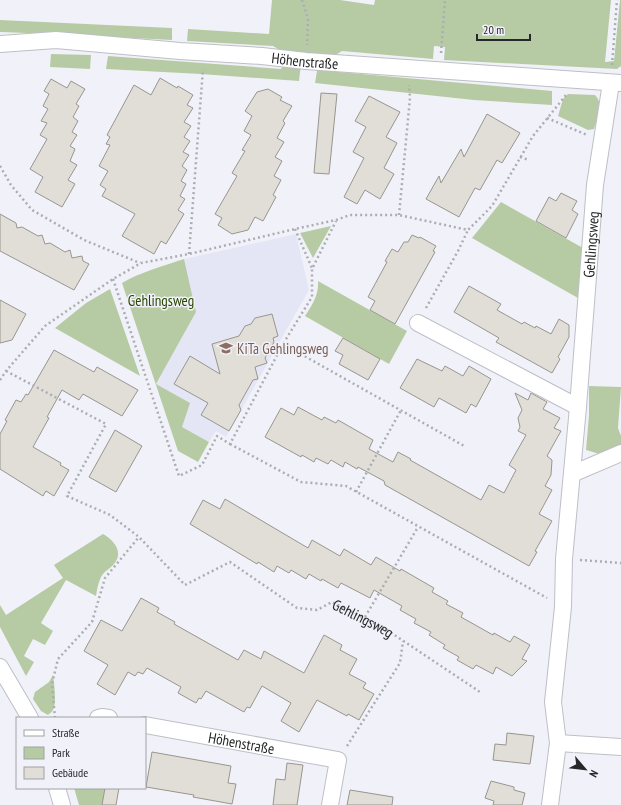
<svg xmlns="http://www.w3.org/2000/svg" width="621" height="805" viewBox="0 0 621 805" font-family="'PT Sans Narrow',sans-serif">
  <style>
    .built { fill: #e4e6f5 }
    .green { fill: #b6cba4 }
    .building { fill: #e1ddd7; stroke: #99958f }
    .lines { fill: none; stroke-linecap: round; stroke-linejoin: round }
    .street-casing { stroke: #bebfc6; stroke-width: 18 }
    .path { stroke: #acadb2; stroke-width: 2.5; stroke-dasharray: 2 3; stroke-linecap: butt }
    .street { stroke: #fff; stroke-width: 16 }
    .labels { text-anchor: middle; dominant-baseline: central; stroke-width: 3; stroke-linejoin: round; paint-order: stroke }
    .street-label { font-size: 15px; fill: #262729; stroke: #f1f2f9 }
    .park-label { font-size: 15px; fill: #2a4700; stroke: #f1f2f9 }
    .education-label { font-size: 15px; fill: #785e54; stroke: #f1f2f9; text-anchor: start }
  </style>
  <rect width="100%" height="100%" fill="#f1f2f9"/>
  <path class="built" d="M 296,234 L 309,290 L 226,437 L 216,431 L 209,442 L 182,427 L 156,384 L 196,312 L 184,259 Z"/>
  <path class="green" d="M 272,0 L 340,0 L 374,5 L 375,0 L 611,0 L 605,62 L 614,61 L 620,0 L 621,0 L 621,66 L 617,69 L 444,60 L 445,47 L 434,46 L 433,59 L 342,51 L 334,56 L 283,52 L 273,46 L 187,41 L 188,29 L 269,34 Z
    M 0,20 L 172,28 L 172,40 L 54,34 L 0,32 Z
    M 51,54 L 91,55 L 90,69 L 50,67 Z
    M 108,56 L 281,69 L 285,63 L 301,64 L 299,81 L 201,74 L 106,69 Z
    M 318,65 L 335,67 L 339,72 L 552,91 L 552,105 L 474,100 L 315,83 Z
    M 568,94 L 595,95 C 605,106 598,116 594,129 L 588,130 L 558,116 L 563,99 Z
    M 501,202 L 583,248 L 578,298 L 472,238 Z
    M 331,226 L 313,258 L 300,233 Z
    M 184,259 L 196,312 L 156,384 L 190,403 L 182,427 L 209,442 L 198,462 L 178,451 L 122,283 C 141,272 163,266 184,259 Z
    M 318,281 L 407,331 L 389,364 L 305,316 C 312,305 319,295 318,281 Z
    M 110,289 L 140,376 L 55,328 L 86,303 Z
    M 589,386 L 621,387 L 618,428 L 621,436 L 621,448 L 603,455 L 586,450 L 589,415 Z
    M 103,534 C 114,540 124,552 114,564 C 110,569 104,571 101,577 C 98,583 97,590 96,596 L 66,580 L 41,623 L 53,631 L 45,645 L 33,639 L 24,656 L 34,662 L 26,676 L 0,627 L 0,605 L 6,615 L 63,578 L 54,565 Z
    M 53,675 C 54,683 57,703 53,710 C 52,712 49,714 48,715 L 41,711 L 33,699 L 35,692 L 49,682 Z
    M 74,788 L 105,788 L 102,805 L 79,805 Z"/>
  <path class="building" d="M 160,78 L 177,88 L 178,86 L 193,95 L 187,105 L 193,108 L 184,122 L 191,126 L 184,137 L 190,141 L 183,152 L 189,155 L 182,166 L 187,170 L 181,181 L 186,184 L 180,196 L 185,199 L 178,210 L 184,214 L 166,244 L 161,241 L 154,254 L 122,236 L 135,214 L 102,196 L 106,189 L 100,185 L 108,171 L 99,166 L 110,145 L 106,144 L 110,137 L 107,135 L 134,85 L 151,95 Z
    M 51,79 L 67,88 L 71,81 L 85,89 L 76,104 L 79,106 L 73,117 L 78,121 L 72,132 L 77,135 L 70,146 L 75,149 L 70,161 L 77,165 L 68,180 L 75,184 L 62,207 L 35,192 L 43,177 L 30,169 L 47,139 L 40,135 L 47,123 L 41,121 L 48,109 L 43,106 L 49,94 L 44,91 Z
    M 268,89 L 282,97 L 280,100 L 292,106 L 283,121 L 285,123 L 277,138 L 284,142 L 275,157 L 282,161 L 274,176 L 281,180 L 273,195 L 276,197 L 263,221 L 255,217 L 248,230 L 232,234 L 218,225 L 222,218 L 215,214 L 237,176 L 232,173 L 245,151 L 242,150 L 251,135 L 244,131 L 252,116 L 245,111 L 257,92 Z
    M 321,93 L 337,94 L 329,174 L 314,173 Z
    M 369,96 L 400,112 L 386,137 L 397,143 L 384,168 L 394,174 L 380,199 L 365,190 L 357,204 L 344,197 L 364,158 L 353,152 L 366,127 L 355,121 Z
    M 487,114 L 520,133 L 502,163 L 497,160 L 480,190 L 475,188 L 459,217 L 426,199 L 439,176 L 441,183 L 461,149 L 464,157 Z
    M 561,193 L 577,201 L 572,210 L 578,214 L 566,238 L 536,221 L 549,197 L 556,201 Z
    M 0,214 L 16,223 L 17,228 L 22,227 L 38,236 L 42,235 L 45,244 L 50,243 L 65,252 L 70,250 L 72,258 L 82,256 L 83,261 L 89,264 L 74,290 L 0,251 Z
    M 412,235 L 419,238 L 420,237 L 436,246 L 433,251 L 435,252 L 395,324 L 370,310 L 375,301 L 368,297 L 387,262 L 385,261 L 392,249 L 398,252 L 404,242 L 408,242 Z
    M 469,286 L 501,304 L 497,310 L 522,324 L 524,322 L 535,328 L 536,326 L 551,334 L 559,319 L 569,325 L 569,337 L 558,357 L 560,359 L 552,373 L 496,342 L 499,338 L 454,312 Z
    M 0,300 L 26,314 L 12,340 L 0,343 Z
    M 272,314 L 278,336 L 273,338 L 274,342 L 265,358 L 267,363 L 255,367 L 258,379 L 253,380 L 239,405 L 241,410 L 229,431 L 201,415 L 208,403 L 174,384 L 190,356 L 220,374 L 212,344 L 239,336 L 245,326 L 251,324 L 255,318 Z
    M 343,338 L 380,359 L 368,380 L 339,364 L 343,355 L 335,351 Z
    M 54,350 L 94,372 L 97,367 L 138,390 L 122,416 L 83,394 L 79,400 L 62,390 L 47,417 L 49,418 L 33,447 L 61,463 L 60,465 L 69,470 L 54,496 L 46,491 L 43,496 L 0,469 L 0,434 L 7,421 L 5,420 L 16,400 L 21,402 L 26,394 L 28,395 Z
    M 417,359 L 442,371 L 445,366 L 463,376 L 469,366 L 491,379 L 476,407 L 471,404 L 466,413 L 439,398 L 434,407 L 400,388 Z
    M 515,393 L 528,400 L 531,393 L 547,402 L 543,409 L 560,418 L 554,428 L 561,431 L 547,456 L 552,460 L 551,475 L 545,486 L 552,490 L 539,514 L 552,521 L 535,551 L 537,552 L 529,566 L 385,485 L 384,481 L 358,467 L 357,469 L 345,462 L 343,467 L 331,460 L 328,464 L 316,458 L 314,462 L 302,455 L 301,457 L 265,437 L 281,408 L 294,415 L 298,407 L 322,420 L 324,417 L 336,423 L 338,420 L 373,440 L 369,449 L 393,462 L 398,452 L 411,459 L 410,460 L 481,500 L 489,485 L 504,493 L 516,470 L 509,465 L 526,435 L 518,431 L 520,427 L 518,418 L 522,410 Z
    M 115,430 L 142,446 L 116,492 L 89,477 Z
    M 225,499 L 308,548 L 312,540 L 340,556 L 344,549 L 371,565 L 376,557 L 400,571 L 401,569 L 434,588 L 432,592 L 448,601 L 446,604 L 463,613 L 461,617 L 493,635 L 494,633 L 510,642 L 514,636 L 530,645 L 522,659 L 527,661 L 512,676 L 496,667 L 493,674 L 476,665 L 473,669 L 457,660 L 459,657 L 443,648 L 445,645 L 429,635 L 431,632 L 414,623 L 416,619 L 400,610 L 402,606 L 374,590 L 370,598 L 341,583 L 338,588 L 322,579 L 321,581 L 309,574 L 306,579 L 291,570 L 289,573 L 277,566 L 274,572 L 258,562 L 257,564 L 190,524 L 203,500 L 220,509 Z
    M 141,598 L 159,608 L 157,612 L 175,622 L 174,624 L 238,660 L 244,650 L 261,659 L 264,651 L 304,673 L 324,635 L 342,645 L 340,650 L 357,659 L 349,674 L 366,683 L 363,688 L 374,694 L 359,720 L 348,714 L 347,716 L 317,700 L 299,732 L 281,721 L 291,703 L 262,686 L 250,708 L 247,707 L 244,712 L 206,691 L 201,699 L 199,698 L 196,703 L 178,693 L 181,687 L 147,668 L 143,674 L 138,672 L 135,676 L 128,672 L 115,695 L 97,684 L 108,665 L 84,651 L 101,620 L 122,631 Z
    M 507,733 L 534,736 L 530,764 L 493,760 L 495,744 L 506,745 Z
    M 152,752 L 231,766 L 228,783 L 236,784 L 232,804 L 193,797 L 194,795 L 146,787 Z
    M 287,763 L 303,765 L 297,805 L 273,805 L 276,779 L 285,780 Z
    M 491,781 L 514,787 L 514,790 L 525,793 L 522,805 L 493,805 L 494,801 L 485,798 Z
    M 105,788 L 119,788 L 116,805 L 102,805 Z
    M 350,790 L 393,797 L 392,805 L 347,805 Z"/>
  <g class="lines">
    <g class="street-casing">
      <g id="street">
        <path id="s2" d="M 0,44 L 56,40 L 180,51 L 262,56 L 306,61 L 621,83"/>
        <path d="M 418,323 L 578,407"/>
        <path d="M 572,474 L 621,453"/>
        <path d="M 0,667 L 30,718"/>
        <path d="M 98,718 L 102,717 L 109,718"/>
        <path id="s3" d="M 145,725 L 338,760 L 330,805"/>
        <path d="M 558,743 L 621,747"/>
        <path d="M 57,788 L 62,805"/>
        <path id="s4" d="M 550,805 L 558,743 L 553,702 L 563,607 L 564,559 L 578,407 L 595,185 L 611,83"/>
      </g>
    </g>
    <g class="path">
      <path d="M 302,0 L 308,19 L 307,45"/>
      <path d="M 441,53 L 445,0"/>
      <path d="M 612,65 L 617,0"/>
      <path d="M 547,118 L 587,135"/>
      <path d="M 520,157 L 529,160"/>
      <path d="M 0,166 L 11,185 L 32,210 L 84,240 L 140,263"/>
      <path d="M 399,215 L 410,98 L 409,85"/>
      <path d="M 295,229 L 312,268"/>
      <path d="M 189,254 L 203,69"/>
      <path d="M 113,279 L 179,476 L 202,465 L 217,436 L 230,444 L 283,344 L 312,297 L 312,269 L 336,221"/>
      <path d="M 426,308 L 458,251 L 468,230"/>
      <path d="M 283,344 L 466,447"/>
      <path id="s1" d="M 6,371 L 106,424 L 67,496 L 110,515 L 139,537 L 185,585 L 230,562 L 297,608 L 317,610 L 332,602 L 384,628 L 480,692"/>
      <path d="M 0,380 L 6,371 L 45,326 L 113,279 L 141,263 L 189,254 L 295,229 L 336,220 L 350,215 L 399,215 L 468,230 L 492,206 L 533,136 L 566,95"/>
      <path d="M 230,444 L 301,482 L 346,486 L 547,598"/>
      <path d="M 356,492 L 401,410"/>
      <path d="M 580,560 L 621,563"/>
      <path d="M 365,617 L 418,527"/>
      <path d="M 55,718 L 52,684 L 58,659 L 92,622 L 105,578 L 139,537"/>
      <path d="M 347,746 L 400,663 L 403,641"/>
    </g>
    <use href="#street" class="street"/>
  </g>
  <defs>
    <g id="school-bare" transform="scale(1.08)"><path d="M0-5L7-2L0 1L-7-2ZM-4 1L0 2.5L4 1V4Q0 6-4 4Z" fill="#8d6e63" stroke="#f1f2f9" stroke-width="2.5" paint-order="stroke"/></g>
  </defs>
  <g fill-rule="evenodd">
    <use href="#school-bare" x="226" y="348"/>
  </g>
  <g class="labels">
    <g class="street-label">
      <text stroke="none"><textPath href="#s2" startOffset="306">Höhenstraße</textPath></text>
      <text stroke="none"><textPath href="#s4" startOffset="563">Gehlingsweg</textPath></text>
      <text stroke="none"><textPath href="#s1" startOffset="549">Gehlingsweg</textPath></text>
      <text stroke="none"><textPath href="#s3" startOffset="98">Höhenstraße</textPath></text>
    </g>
    <g class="park-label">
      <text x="161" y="300">Gehlingsweg</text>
    </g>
    <g class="education-label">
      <text x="237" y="348">KiTa Gehlingsweg</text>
    </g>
  </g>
  <rect x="16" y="717" width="130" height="72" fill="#f1f2f9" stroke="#a0a1a6"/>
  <rect x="24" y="730" width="20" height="6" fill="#ffffff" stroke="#a0a1a6"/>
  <text x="52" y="737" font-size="12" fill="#262729">Straße</text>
  <rect x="24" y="747" width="20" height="12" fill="#b6cba4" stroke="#a0a1a6"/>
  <text x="52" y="757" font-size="12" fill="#262729">Park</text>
  <rect x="24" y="767" width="20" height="12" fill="#e1ddd7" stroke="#a0a1a6"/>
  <text x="52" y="777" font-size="12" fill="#262729">Gebäude</text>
  <g transform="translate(585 769) rotate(118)" stroke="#f1f2f9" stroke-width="3" paint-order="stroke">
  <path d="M0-3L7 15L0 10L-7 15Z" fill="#262729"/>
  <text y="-6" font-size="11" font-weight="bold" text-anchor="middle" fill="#262729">N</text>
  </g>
  <path d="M477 34v6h53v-6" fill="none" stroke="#262729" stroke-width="2"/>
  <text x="483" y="34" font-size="12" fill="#262729" stroke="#f1f2f9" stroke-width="3" paint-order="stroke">20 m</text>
</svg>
